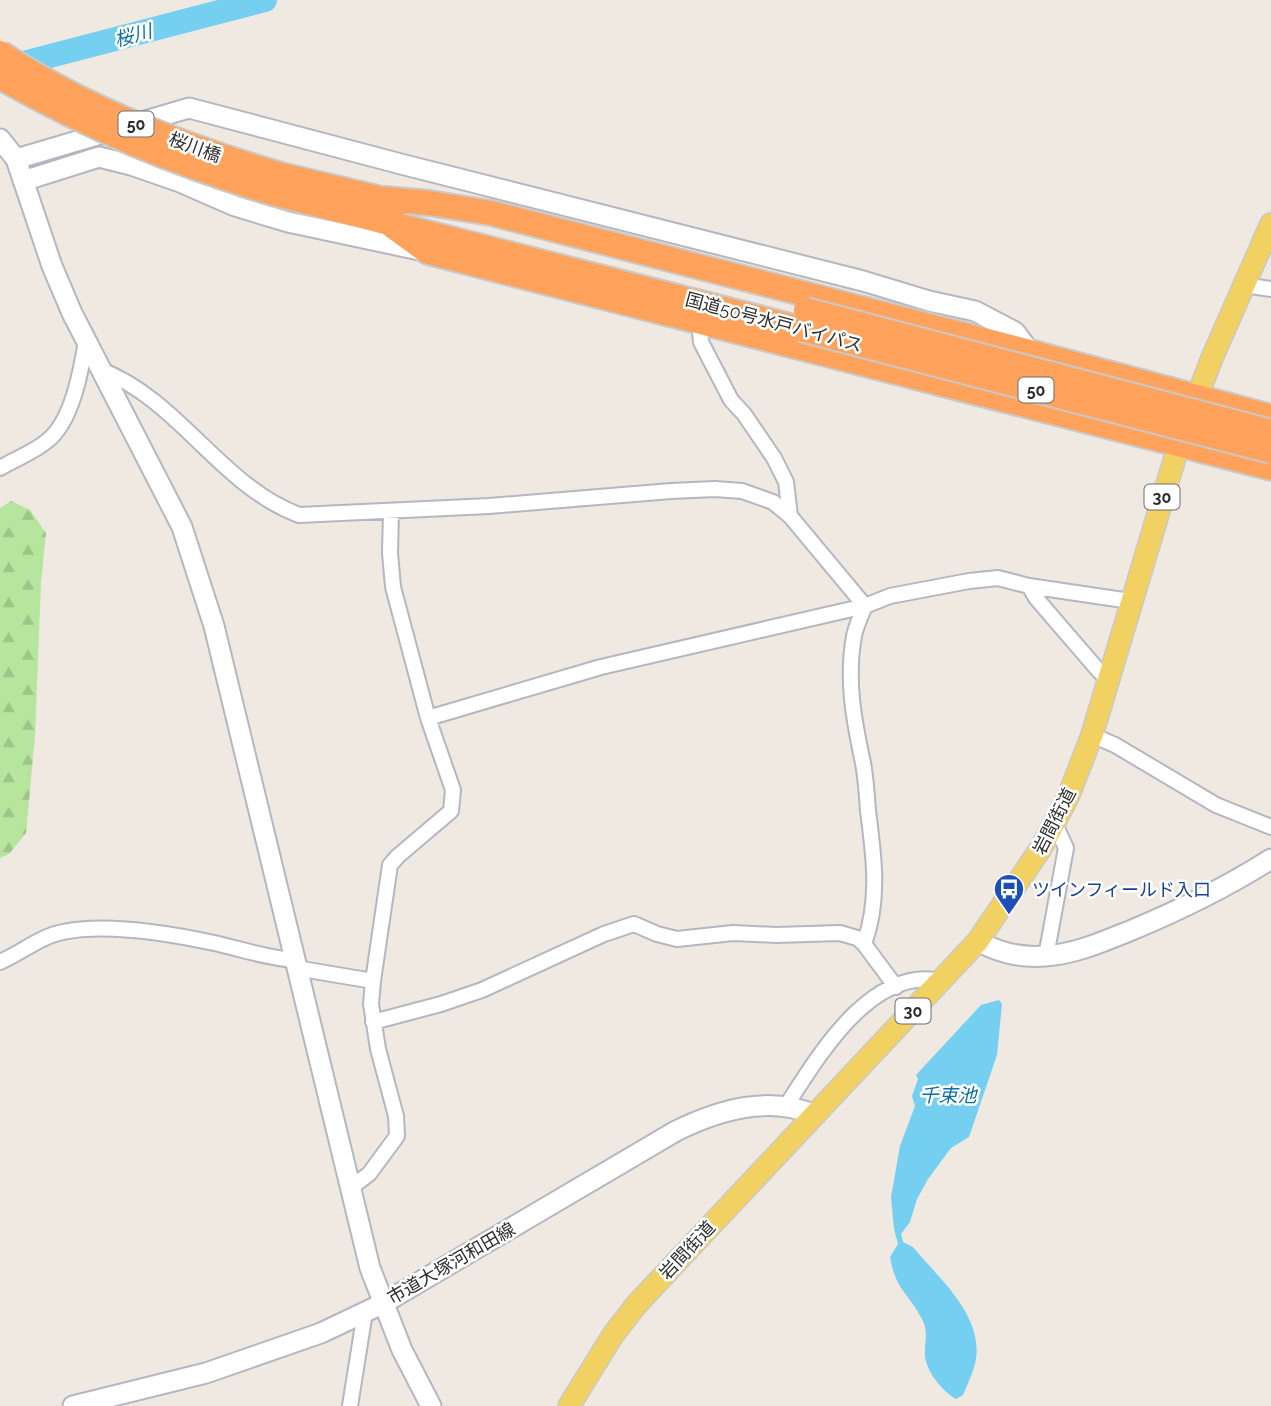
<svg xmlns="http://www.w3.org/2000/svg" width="1271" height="1406" viewBox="0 0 1271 1406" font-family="Raleway,'Noto Sans JP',sans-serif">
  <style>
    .forest { fill: url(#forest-firs) }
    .water { fill: #75cff0 }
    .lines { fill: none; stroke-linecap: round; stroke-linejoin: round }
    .river { stroke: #75cff0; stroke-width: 24 }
    .street-casing { stroke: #b4b7c1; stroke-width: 18 }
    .secondary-casing { stroke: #b4b7c1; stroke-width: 23 }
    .primary-casing { stroke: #c9c9c9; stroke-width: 24 }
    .highway-casing { stroke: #c9c9c9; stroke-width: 28 }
    .street { stroke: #fff; stroke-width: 14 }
    .secondary { stroke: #fff; stroke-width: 19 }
    .primary { stroke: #f2d163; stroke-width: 21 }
    .highway { stroke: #ffa35c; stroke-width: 24 }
    .highway-bridge-casing { stroke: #c9c9c9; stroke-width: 28; stroke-linecap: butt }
    .highway-bridge { stroke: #ffa35c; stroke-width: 24 }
    .labels { text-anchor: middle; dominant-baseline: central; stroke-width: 5; stroke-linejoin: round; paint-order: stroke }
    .shield { fill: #fff; stroke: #6d6d6d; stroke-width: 2 }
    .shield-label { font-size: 16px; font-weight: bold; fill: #2e2e2e }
    .street-label { font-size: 18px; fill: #2e2e2e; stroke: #fff }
    .transit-label { font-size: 18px; fill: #164399; stroke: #fff; text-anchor: start }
    .water-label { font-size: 19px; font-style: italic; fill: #0d6fa3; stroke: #fff }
  </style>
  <defs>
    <pattern id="forest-firs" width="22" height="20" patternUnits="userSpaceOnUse" patternTransform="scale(1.75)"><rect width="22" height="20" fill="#b6e59e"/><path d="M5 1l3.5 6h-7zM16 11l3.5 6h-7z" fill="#9dc588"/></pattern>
  </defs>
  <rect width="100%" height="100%" fill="#efe9e1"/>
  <path class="forest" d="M 11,501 L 30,510 L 46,533 L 41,583 L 35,736 L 26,833 L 9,854 L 0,858 L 0,508 Z"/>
  <path class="water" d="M 999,1000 L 1002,1004 L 997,1055 L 969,1137 L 951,1148 L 928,1179 L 917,1199 L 910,1222 L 901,1234 L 903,1242 L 913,1247 C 939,1279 986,1317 975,1364 C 972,1375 967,1385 963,1395 L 956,1399 C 943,1392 926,1371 925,1356 C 924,1342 929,1332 922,1319 C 908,1292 896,1291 890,1257 L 898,1244 L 894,1229 L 891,1197 L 900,1146 L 915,1106 L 912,1096 L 918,1079 L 916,1075 L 981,1005 Z"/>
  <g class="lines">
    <path class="river" d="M 4,68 L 265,0"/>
    <g class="street-casing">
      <path id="street" d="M 1244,285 L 1271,289
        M 699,321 L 701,342 L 731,400 L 744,414 L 774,458 L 786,482 L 790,516
        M 101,370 C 179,400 221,486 299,515 L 489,506 L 671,491 L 715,489 L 742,491 L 773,502 L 790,516 L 865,606
        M 0,468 C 15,459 34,452 47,441 C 72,422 81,371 86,341
        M 1029,586 L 1036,598 L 1098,670 L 1108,679
        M 428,718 L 601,667 L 865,606 L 890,596 L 969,581 L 998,578 L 1029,586 L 1130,601
        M 1092,735 L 1115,745 L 1216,805 L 1271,827
        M 864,944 C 880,901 874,856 868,811 C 867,796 866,779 863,763 C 854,721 846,680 854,636 C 856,626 861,615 865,606
        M 1046,956 L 1066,848 L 1055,824
        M 0,962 C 21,953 41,936 63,932 C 106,923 172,934 214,943 C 241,949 267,958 294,960
        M 296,968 L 373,981
        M 373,1022 L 441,1004 L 482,990 L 604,934 L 634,924 L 657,934 L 677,939 L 733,933 L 776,935 L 840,933 L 857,938 L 864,944 L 896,987
        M 786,1106 C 818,1057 871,965 942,981
        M 349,1189 L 369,1174 L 397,1136 L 396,1116 L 378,1049 L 371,1004 L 373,981 L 390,865 L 398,856 L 451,811 L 453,790 L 428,718 L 393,587 L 390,553 L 391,512
        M 350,1406 L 365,1312"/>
    </g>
    <g class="secondary-casing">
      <path id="secondary" d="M 0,139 L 16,159 L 52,266 L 72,313 L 182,527 L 214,626 L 370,1268 L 402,1350 L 431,1406
        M 16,159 L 189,108 L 401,164 L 863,281 L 929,301 L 975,311 L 1015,332 L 1030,352
        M 23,181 L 99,157 L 131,165 L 180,182 L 235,206 L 288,222 L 424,251
        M 978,941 C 999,953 1021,958 1045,956 C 1076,954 1104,941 1132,930 C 1180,910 1227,887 1271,859
        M 73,1406 L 206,1373 L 321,1333 L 382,1304 L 676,1131 C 719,1110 768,1095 815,1115"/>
    </g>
    <g class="primary-casing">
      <path id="primary" d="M 569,1406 L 613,1335 L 637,1304 L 978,941 L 1041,848 L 1068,797 L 1092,735 L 1179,444 L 1212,358 L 1271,224"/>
    </g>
    <g class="highway-casing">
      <path id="highway" d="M 281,175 L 399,203
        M 276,194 L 790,326
        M 385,199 L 429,203 L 491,213 L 1030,352 L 1271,417
        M 387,222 L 428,252 L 1271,468"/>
    </g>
    <use href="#street" class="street"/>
    <use href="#secondary" class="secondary"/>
    <use href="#primary" class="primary"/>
    <use href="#highway" class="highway"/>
    <g class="highway-bridge-casing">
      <path id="highway-bridge" d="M 0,53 C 85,109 184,146 281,175
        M 0,77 C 91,129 176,164 276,194
        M 806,310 L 1271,432
        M 801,329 L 1271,451"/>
    </g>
    <use href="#highway-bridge" class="highway-bridge"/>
  </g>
  <defs>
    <g id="bus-pin" transform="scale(1.575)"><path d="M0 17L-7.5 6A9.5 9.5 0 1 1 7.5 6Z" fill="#1a4fb4" stroke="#fff"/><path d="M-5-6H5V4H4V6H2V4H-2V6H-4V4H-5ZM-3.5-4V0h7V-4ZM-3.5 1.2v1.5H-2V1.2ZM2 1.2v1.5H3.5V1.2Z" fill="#fff"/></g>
  </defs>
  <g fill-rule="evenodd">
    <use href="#bus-pin" x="1009" y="889"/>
  </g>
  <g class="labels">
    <g class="shield">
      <rect x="118.5" y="111.5" width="35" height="25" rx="5"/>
      <rect x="1018.5" y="377.5" width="35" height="25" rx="5"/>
      <rect x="1144.5" y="484.5" width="35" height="25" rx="5"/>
      <rect x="895.5" y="998.5" width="35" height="25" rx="5"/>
    </g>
    <g class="shield-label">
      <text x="136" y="124">50</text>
      <text x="1036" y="390">50</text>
      <text x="1162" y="497">30</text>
      <text x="913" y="1011">30</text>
    </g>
    <g class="street-label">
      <text transform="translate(195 147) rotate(20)">桜川橋</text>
      <text transform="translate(774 322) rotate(15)">国道50号水戸バイパス</text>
      <text transform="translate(1054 821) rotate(-63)">岩間街道</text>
      <text transform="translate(687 1250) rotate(-47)">岩間街道</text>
      <text transform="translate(451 1263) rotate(-30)">市道大塚河和田線</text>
    </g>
    <g class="transit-label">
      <text x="1032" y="889">ツインフィールド入口</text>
    </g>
    <g class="water-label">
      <text transform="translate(133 35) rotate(-15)">桜川</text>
      <text x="948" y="1095">千束池</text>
    </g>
  </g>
</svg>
